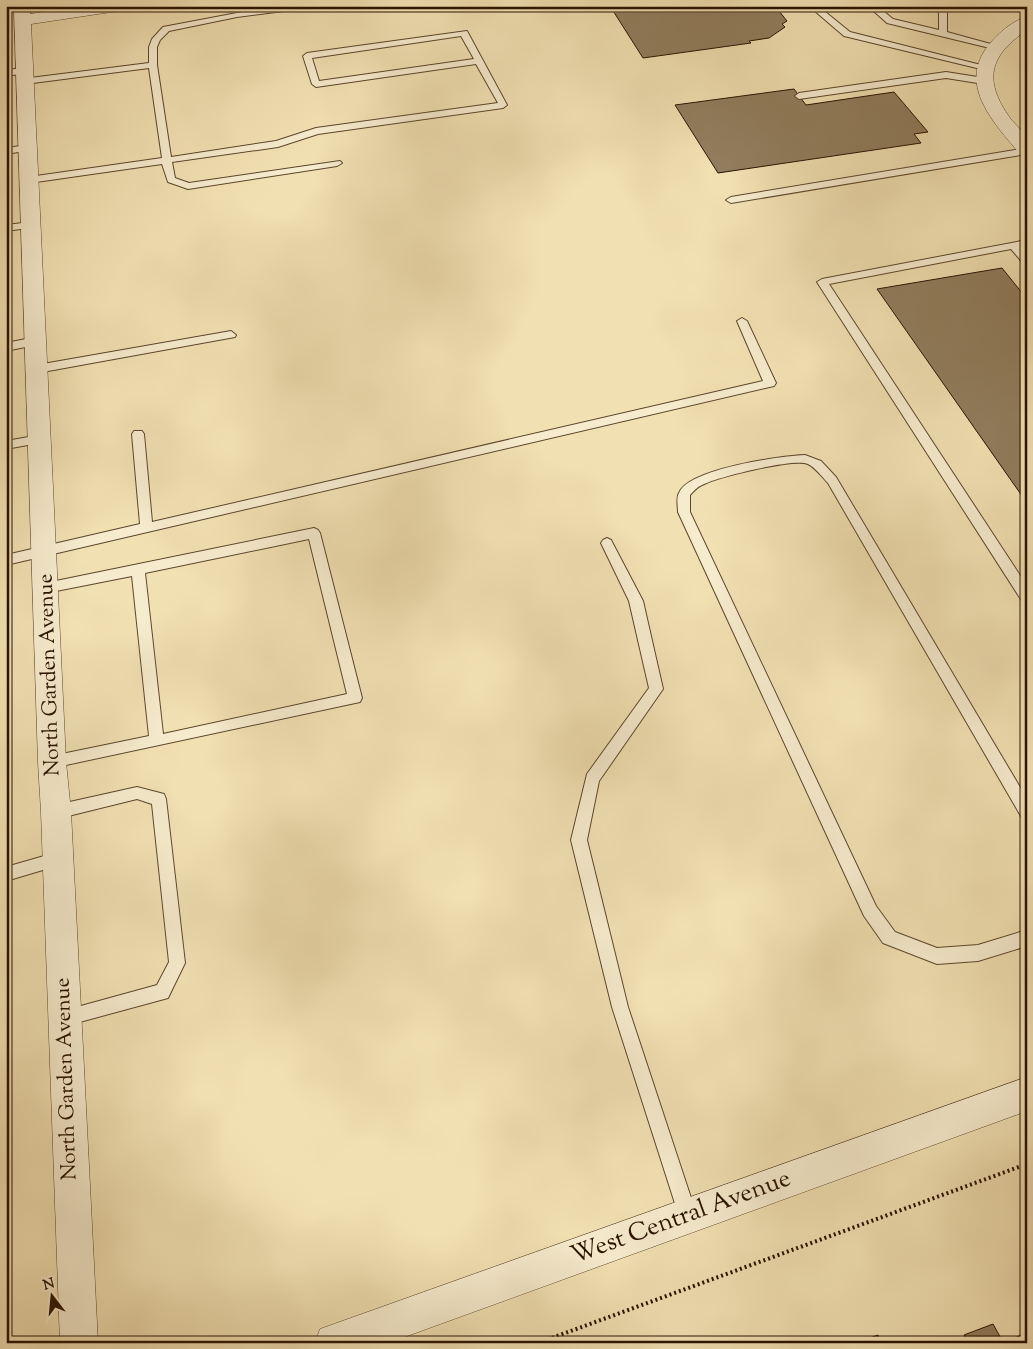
<svg xmlns="http://www.w3.org/2000/svg" width="1033" height="1349" viewBox="0 0 1033 1349" font-family="'Sorts Mill Goudy',serif">
  <style>
    .building { fill: #917d5d; stroke: #2a1200 }
    .lines { fill: none; stroke-linecap: round; stroke-linejoin: round }
    .service-casing { stroke: #5c462c; stroke-width: 2 }
    .minor-casing { stroke: #5c462c; stroke-width: 1 }
    .tertiary-casing { stroke: #5c462c; stroke-width: 1 }
    .path { stroke: #2a1200; stroke-width: 4; stroke-dasharray: 2 3; stroke-linecap: butt }
    .service { fill: #f6ebcd; fill-rule: evenodd }
    .minor { fill: #f6ebcd; fill-rule: evenodd }
    .tertiary { fill: #f6ebcd; fill-rule: evenodd }
    .labels { text-anchor: middle; dominant-baseline: central; stroke-width: 4; stroke-linejoin: round; paint-order: stroke }
    .street-label { font-size: 21px; fill: #2a1200; stroke: #f6ebcd }
    .near-street-label { font-size: 25px; fill: #2a1200; stroke: #f6ebcd }
  </style>
  <rect width="100%" height="100%" fill="#f1e0b2"/>
  <filter id="stains"><feTurbulence type="fractalNoise" baseFrequency=".004" numOctaves="4"/><feColorMatrix values="0 0 0 0 .2 0 0 0 0 .09 0 0 0 0 .02 0 0 0 .5 -.17"/></filter>
  <radialGradient id="worn" r=".72"><stop offset=".6" stop-color="#630" stop-opacity="0"/><stop offset="1" stop-color="#630" stop-opacity=".3"/></radialGradient>
  <path class="building" d="M 610,6 L 775,6 L 787,21 L 782,24 L 785,27 L 769,38 L 749,41 L 751,43 L 643,58 Z
    M 794,89 L 806,105 L 894,92 L 928,132 L 914,134 L 921,143 L 718,173 L 675,105 Z
    M 1002,268 L 1027,299 L 1027,503 L 877,289 Z
    M 993,1324 L 1003,1342 L 1027,1333 L 1027,1343 L 967,1343 L 964,1335 Z
    M 878,1335 L 881,1343 L 856,1343 Z"/>
  <g class="lines">
    <g class="service-casing">
      <path id="service" d="M 287,6 L 312,6 L 308,8 L 237,17 L 169,31 L 160,40 L 157,47 L 157,65 L 171,157 L 276,141 L 316,128 L 498,103 L 476,64 L 316,87 L 312,84 L 303,56 L 307,53 L 467,31 L 507,105 L 503,108 L 318,134 L 278,147 L 172,162 L 175,178 L 189,183 L 340,161 L 342,163 L 337,166 L 188,189 L 168,182 L 162,164 L 29,183 L 24,180 L 29,177 L 162,158 L 149,68 L 25,84 L 22,83 L 22,79 L 149,63 L 149,47 L 152,39 L 163,27 L 237,13 ZM 461,36 L 474,59 L 319,81 L 312,58 Z
        M 809,6 L 818,6 L 850,32 L 989,67 L 985,70 L 844,36 Z
        M 868,6 L 877,6 L 893,19 L 939,30 L 939,13 L 935,6 L 943,6 L 947,13 L 947,32 L 998,46 L 994,49 L 887,23 Z
        M 24,68 L 28,71 L 27,73 L 6,76 L 6,70 Z
        M 946,72 L 984,78 L 988,81 L 984,84 L 946,78 L 799,99 L 795,96 L 799,93 Z
        M 28,145 L 33,148 L 31,150 L 6,154 L 6,148 Z
        M 1027,148 L 1027,154 L 731,203 L 726,200 L 731,197 Z
        M 31,222 L 35,223 L 35,227 L 6,231 L 6,225 Z
        M 1027,240 L 1027,246 L 1021,247 L 1027,254 L 1027,264 L 1023,263 L 1011,249 L 829,284 L 1027,586 L 1027,602 L 1022,601 L 817,282 L 822,279 Z
        M 742,318 L 747,321 L 776,383 L 774,386 L 6,565 L 6,555 L 140,524 L 132,434 L 134,431 L 142,431 L 144,434 L 152,522 L 763,381 L 737,321 Z
        M 231,331 L 236,335 L 235,337 L 37,373 L 31,369 L 37,365 Z
        M 36,337 L 40,338 L 41,341 L 40,344 L 6,351 L 6,343 Z
        M 40,435 L 46,439 L 44,442 L 6,449 L 6,441 Z
        M 805,455 L 821,461 L 836,477 L 1027,799 L 1027,820 L 1022,818 L 828,483 C 822,477 816,468 808,464 C 794,458 717,477 702,485 C 697,487 694,491 690,495 L 690,512 L 876,906 L 895,932 L 937,948 L 978,945 L 1027,930 L 1027,946 L 978,961 L 937,964 L 883,943 L 864,916 L 678,512 C 678,506 676,498 679,493 C 688,469 780,456 805,455 Z
        M 314,528 L 318,530 L 320,533 L 362,698 L 360,702 L 52,768 L 47,766 L 45,762 L 47,758 L 52,756 L 149,736 L 132,576 L 46,593 L 41,592 L 39,588 L 41,584 ZM 309,539 L 347,694 L 163,734 L 145,573 Z
        M 607,538 L 611,540 L 643,601 L 663,689 L 599,781 L 587,840 L 628,1007 L 697,1216 L 694,1222 L 688,1225 L 682,1222 L 679,1216 L 612,1007 L 571,840 L 587,774 L 649,688 L 629,601 L 601,543 L 603,540 Z
        M 137,787 L 164,794 L 166,799 L 185,963 L 168,998 L 65,1026 L 59,1024 L 57,1018 L 59,1012 L 157,985 L 169,962 L 152,804 L 137,799 L 56,819 L 51,817 L 49,812 L 51,807 L 56,805 Z
        M 58,852 L 63,854 L 66,859 L 63,864 L 6,881 L 6,867 Z"/>
    </g>
    <g class="minor-casing">
      <path id="minor" d="M 14,6 L 30,6 L 30,14 L 83,6 L 126,6 L 124,9 L 118,11 L 31,24 L 66,762 L 71,812 L 98,1343 L 60,1343 L 41,812 L 38,762 Z
        M 1027,17 L 1027,30 C 992,54 982,77 1008,115 C 1012,122 1025,132 1027,140 C 1028,144 1027,151 1027,156 L 1020,154 C 992,121 955,82 992,41 C 1001,31 1014,20 1027,17 Z"/>
    </g>
    <g class="tertiary-casing">
      <path id="tertiary" d="M 1027,1077 L 1027,1111 L 388,1343 L 315,1343 L 320,1329 L 334,1324 Z"/>
    </g>
    <path class="path" d="M 538,1343 L 1027,1164"/>
    <use href="#service" class="service"/>
    <use href="#minor" class="minor"/>
    <use href="#tertiary" class="tertiary"/>
  </g>
  <g class="labels">
    <g class="street-label">
      <text transform="translate(50 675) rotate(-92)">North Garden Avenue</text>
      <text transform="translate(67 1079) rotate(-92)">North Garden Avenue</text>
    </g>
    <g class="near-street-label">
      <text transform="translate(681 1218) rotate(-20)">West Central Avenue</text>
    </g>
  </g>
  <rect width="1033" height="1349" fill="none" stroke="#f1e0b2" stroke-width="25"/>
  <rect x="8" y="8" width="1018" height="1334" fill="none" stroke="#2a1200" stroke-width="2.5"/>
  <rect x="12" y="12" width="1008" height="1324" fill="none" stroke="#2a1200"/>
  <g transform="translate(52 1296) rotate(344)" stroke="#f6ebcd" stroke-width="4" paint-order="stroke">
  <path d="M0-4L9 19L0 12L-9 19Z" fill="#2a1200"/>
  <text y="-8" font-size="14" font-weight="bold" text-anchor="middle" fill="#2a1200">N</text>
  </g>
  <rect width="100%" height="100%" filter="url(#stains)"/>
  <rect width="100%" height="100%" fill="url(#worn)"/>
</svg>
